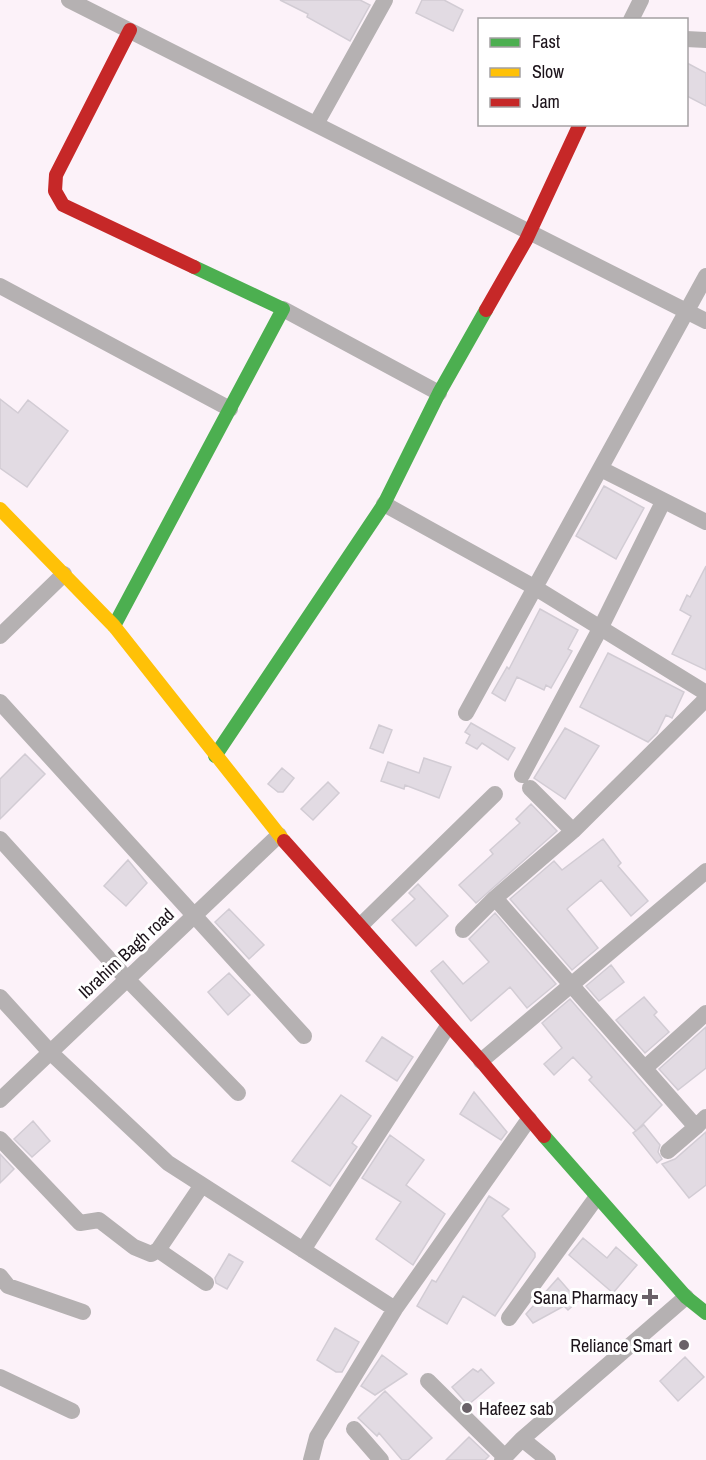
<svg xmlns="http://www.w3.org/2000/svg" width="706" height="1460" viewBox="0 0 706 1460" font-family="'Archivo Narrow',sans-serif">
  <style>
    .building { fill: #e2dbe3; stroke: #d2ccd4; stroke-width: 1.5 }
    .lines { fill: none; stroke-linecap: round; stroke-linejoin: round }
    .street { stroke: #b5b1b2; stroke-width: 16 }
    .fast { stroke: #4caf50; stroke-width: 14 }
    .slow { stroke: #ffc107; stroke-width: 14 }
    .jam { stroke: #c62828; stroke-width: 14 }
    .poi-dot { fill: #6a6168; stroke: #fff; stroke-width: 2 }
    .labels { text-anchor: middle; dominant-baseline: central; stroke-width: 6; stroke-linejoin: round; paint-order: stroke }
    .street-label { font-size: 18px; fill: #1c131a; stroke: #fff }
    .poi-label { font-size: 18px; fill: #1c131a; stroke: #fff; text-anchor: end }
  </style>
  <rect width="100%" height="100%" fill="#fcf2f9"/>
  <path class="building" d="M 280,0 L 360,0 L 370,5 L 350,41 L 307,17 L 308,14 Z
    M 422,0 L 444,0 L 463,10 L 453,31 L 416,13 Z
    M 687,63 L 706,73 L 706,106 L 687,96 Z
    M 0,399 L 18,413 L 28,400 L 68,431 L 27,487 L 0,468 Z
    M 604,486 L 644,508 L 616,559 L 576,536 Z
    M 706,566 L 706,670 L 672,654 L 691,616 L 680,610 L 687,595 L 690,597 Z
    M 540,609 L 578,630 L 568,649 L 572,651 L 551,688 L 546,685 L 544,690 L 517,677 L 505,701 L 492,693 L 507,667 L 509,669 Z
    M 608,653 L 684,692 L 672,718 L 666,715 L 657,733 L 648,742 L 580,707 Z
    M 471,723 L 515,748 L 508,760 L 482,743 L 477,749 L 466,743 L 470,735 L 465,732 Z
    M 379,725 L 392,730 L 383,753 L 370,748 Z
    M 565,728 L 599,746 L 565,799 L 534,778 Z
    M 25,754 L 45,774 L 0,819 L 0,779 Z
    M 424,758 L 451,767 L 439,798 L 405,785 L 404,789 L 381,781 L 388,762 L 419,773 Z
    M 282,768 L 294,778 L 283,792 L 278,792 L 268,784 Z
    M 328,782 L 339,793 L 313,820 L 301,809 Z
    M 531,804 L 557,831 L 476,903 L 459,885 L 493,854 L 490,850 L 520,823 L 516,819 Z
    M 603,839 L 621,863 L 618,866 L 648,901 L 631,916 L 601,880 L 569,907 L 567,909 L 598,948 L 572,970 L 510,899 L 554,861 L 562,870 Z
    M 128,860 L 147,883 L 126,906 L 104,886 Z
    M 418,884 L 448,916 L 416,946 L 392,920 L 415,899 L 409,893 Z
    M 229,909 L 264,945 L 249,959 L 215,922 Z
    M 495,913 L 556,984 L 527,1008 L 510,987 L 471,1021 L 431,971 L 443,961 L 463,984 L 489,962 L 469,939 Z
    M 611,965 L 624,982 L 599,1001 L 586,986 Z
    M 229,973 L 250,995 L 228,1015 L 208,992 Z
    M 644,997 L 657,1012 L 654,1015 L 669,1032 L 645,1053 L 616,1020 Z
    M 570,999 L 662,1105 L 636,1131 L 589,1080 L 592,1077 L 573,1057 L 554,1075 L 544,1064 L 562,1048 L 542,1023 Z
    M 706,1027 L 706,1068 L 678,1090 L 659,1069 Z
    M 382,1037 L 413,1057 L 397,1081 L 366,1061 Z
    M 474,1092 L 507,1132 L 501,1140 L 460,1114 Z
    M 341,1095 L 371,1116 L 352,1143 L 357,1147 L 330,1186 L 292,1161 Z
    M 33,1121 L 50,1141 L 32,1157 L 14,1139 Z
    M 644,1125 L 660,1145 L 658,1152 L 662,1159 L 657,1163 L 633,1133 Z
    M 706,1132 L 706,1185 L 689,1198 L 662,1164 L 675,1159 Z
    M 390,1135 L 424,1160 L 406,1185 L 445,1214 L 413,1265 L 376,1239 L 401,1202 L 362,1178 Z
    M 0,1154 L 14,1169 L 0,1183 Z
    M 489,1196 L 509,1209 L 502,1216 L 535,1253 L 535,1257 L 495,1316 L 463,1296 L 447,1324 L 417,1306 L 432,1280 L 436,1282 Z
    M 583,1238 L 607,1258 L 616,1247 L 637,1265 L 613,1293 L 569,1255 Z
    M 229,1254 L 243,1262 L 227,1289 L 216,1283 L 215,1278 Z
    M 558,1278 L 578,1301 L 568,1310 L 564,1306 L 533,1323 L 526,1314 Z
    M 335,1328 L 359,1342 L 342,1372 L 336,1372 L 317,1360 Z
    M 382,1355 L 407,1374 L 375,1395 L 361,1386 Z
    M 685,1357 L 704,1377 L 678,1401 L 660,1381 Z
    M 473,1369 L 478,1372 L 481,1369 L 494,1383 L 468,1405 L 452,1387 Z
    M 385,1391 L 432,1438 L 408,1460 L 402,1460 L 379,1433 L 377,1436 L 358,1418 Z
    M 469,1437 L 489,1456 L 485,1460 L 446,1460 Z"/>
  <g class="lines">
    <path class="street" d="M 69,0 L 706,321
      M 631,20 L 641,0
      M 686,39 L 706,40
      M 316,124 L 385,0
      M 0,286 L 230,409
      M 283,309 L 439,393
      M 601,469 L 706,522
      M 384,504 L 534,587 L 706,693
      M 0,636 L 64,574
      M 0,702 L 304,1036
      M 466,713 L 706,276
      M 522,775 L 601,627 L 663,502
      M 530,788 L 573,831
      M 0,839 L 127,979 L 238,1093
      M 495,898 L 696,1127 L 706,1117
      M 361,925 L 495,794
      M 463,930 L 495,898 L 573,831 L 706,699
      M 0,997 L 50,1052 L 168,1163 L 395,1309
      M 481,1061 L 706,871
      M 645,1068 L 706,1013
      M 0,1100 L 279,835
      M 0,1139 L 80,1223 L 99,1220 L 134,1247 L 151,1254 L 158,1250
      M 668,1151 L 696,1127
      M 202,1185 L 158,1250 L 206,1283
      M 303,1250 L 448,1026
      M 0,1276 L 8,1286 L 83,1312
      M 509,1318 L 596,1198
      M 0,1377 L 72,1411
      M 428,1381 L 505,1457
      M 354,1429 L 381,1460
      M 522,1439 L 548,1460
      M 311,1460 L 317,1437 L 395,1309 L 529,1119
      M 502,1460 L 522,1439 L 686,1297"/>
    <path class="fast" d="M 114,626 L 283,309 L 194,267
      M 215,756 L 384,504 L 439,393 L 486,310
      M 544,1136 L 686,1297 L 706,1313"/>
    <path class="slow" d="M 0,509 L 114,626 L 284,841"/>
    <path class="jam" d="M 130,30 L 56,175 L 55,191 L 63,205 L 194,267
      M 486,310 L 526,240 L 580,124
      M 284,841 L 481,1061 L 544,1136"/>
  </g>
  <g class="poi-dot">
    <path d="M647 1288h6v6h6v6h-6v6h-6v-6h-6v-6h6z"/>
    <circle cx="684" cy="1345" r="6"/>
    <circle cx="467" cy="1408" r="6"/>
  </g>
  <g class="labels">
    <g class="street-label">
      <text transform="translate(126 953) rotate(-43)">Ibrahim Bagh road</text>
    </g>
    <g class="poi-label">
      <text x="638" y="1297">Sana Pharmacy</text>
      <text x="672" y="1345">Reliance Smart</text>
      <text x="479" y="1408" text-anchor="start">Hafeez sab</text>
    </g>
  </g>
  <rect x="478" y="18" width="210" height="108" fill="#ffffff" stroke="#a4a1a3" stroke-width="1.5"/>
  <rect x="490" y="38" width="30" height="9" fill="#4caf50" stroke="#a4a1a3" stroke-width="1.5"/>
  <text x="532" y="48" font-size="18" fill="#1c131a">Fast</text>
  <rect x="490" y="68" width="30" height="9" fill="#ffc107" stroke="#a4a1a3" stroke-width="1.5"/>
  <text x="532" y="78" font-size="18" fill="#1c131a">Slow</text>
  <rect x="490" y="98" width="30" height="9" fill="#c62828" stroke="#a4a1a3" stroke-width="1.5"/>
  <text x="532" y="108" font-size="18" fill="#1c131a">Jam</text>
</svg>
